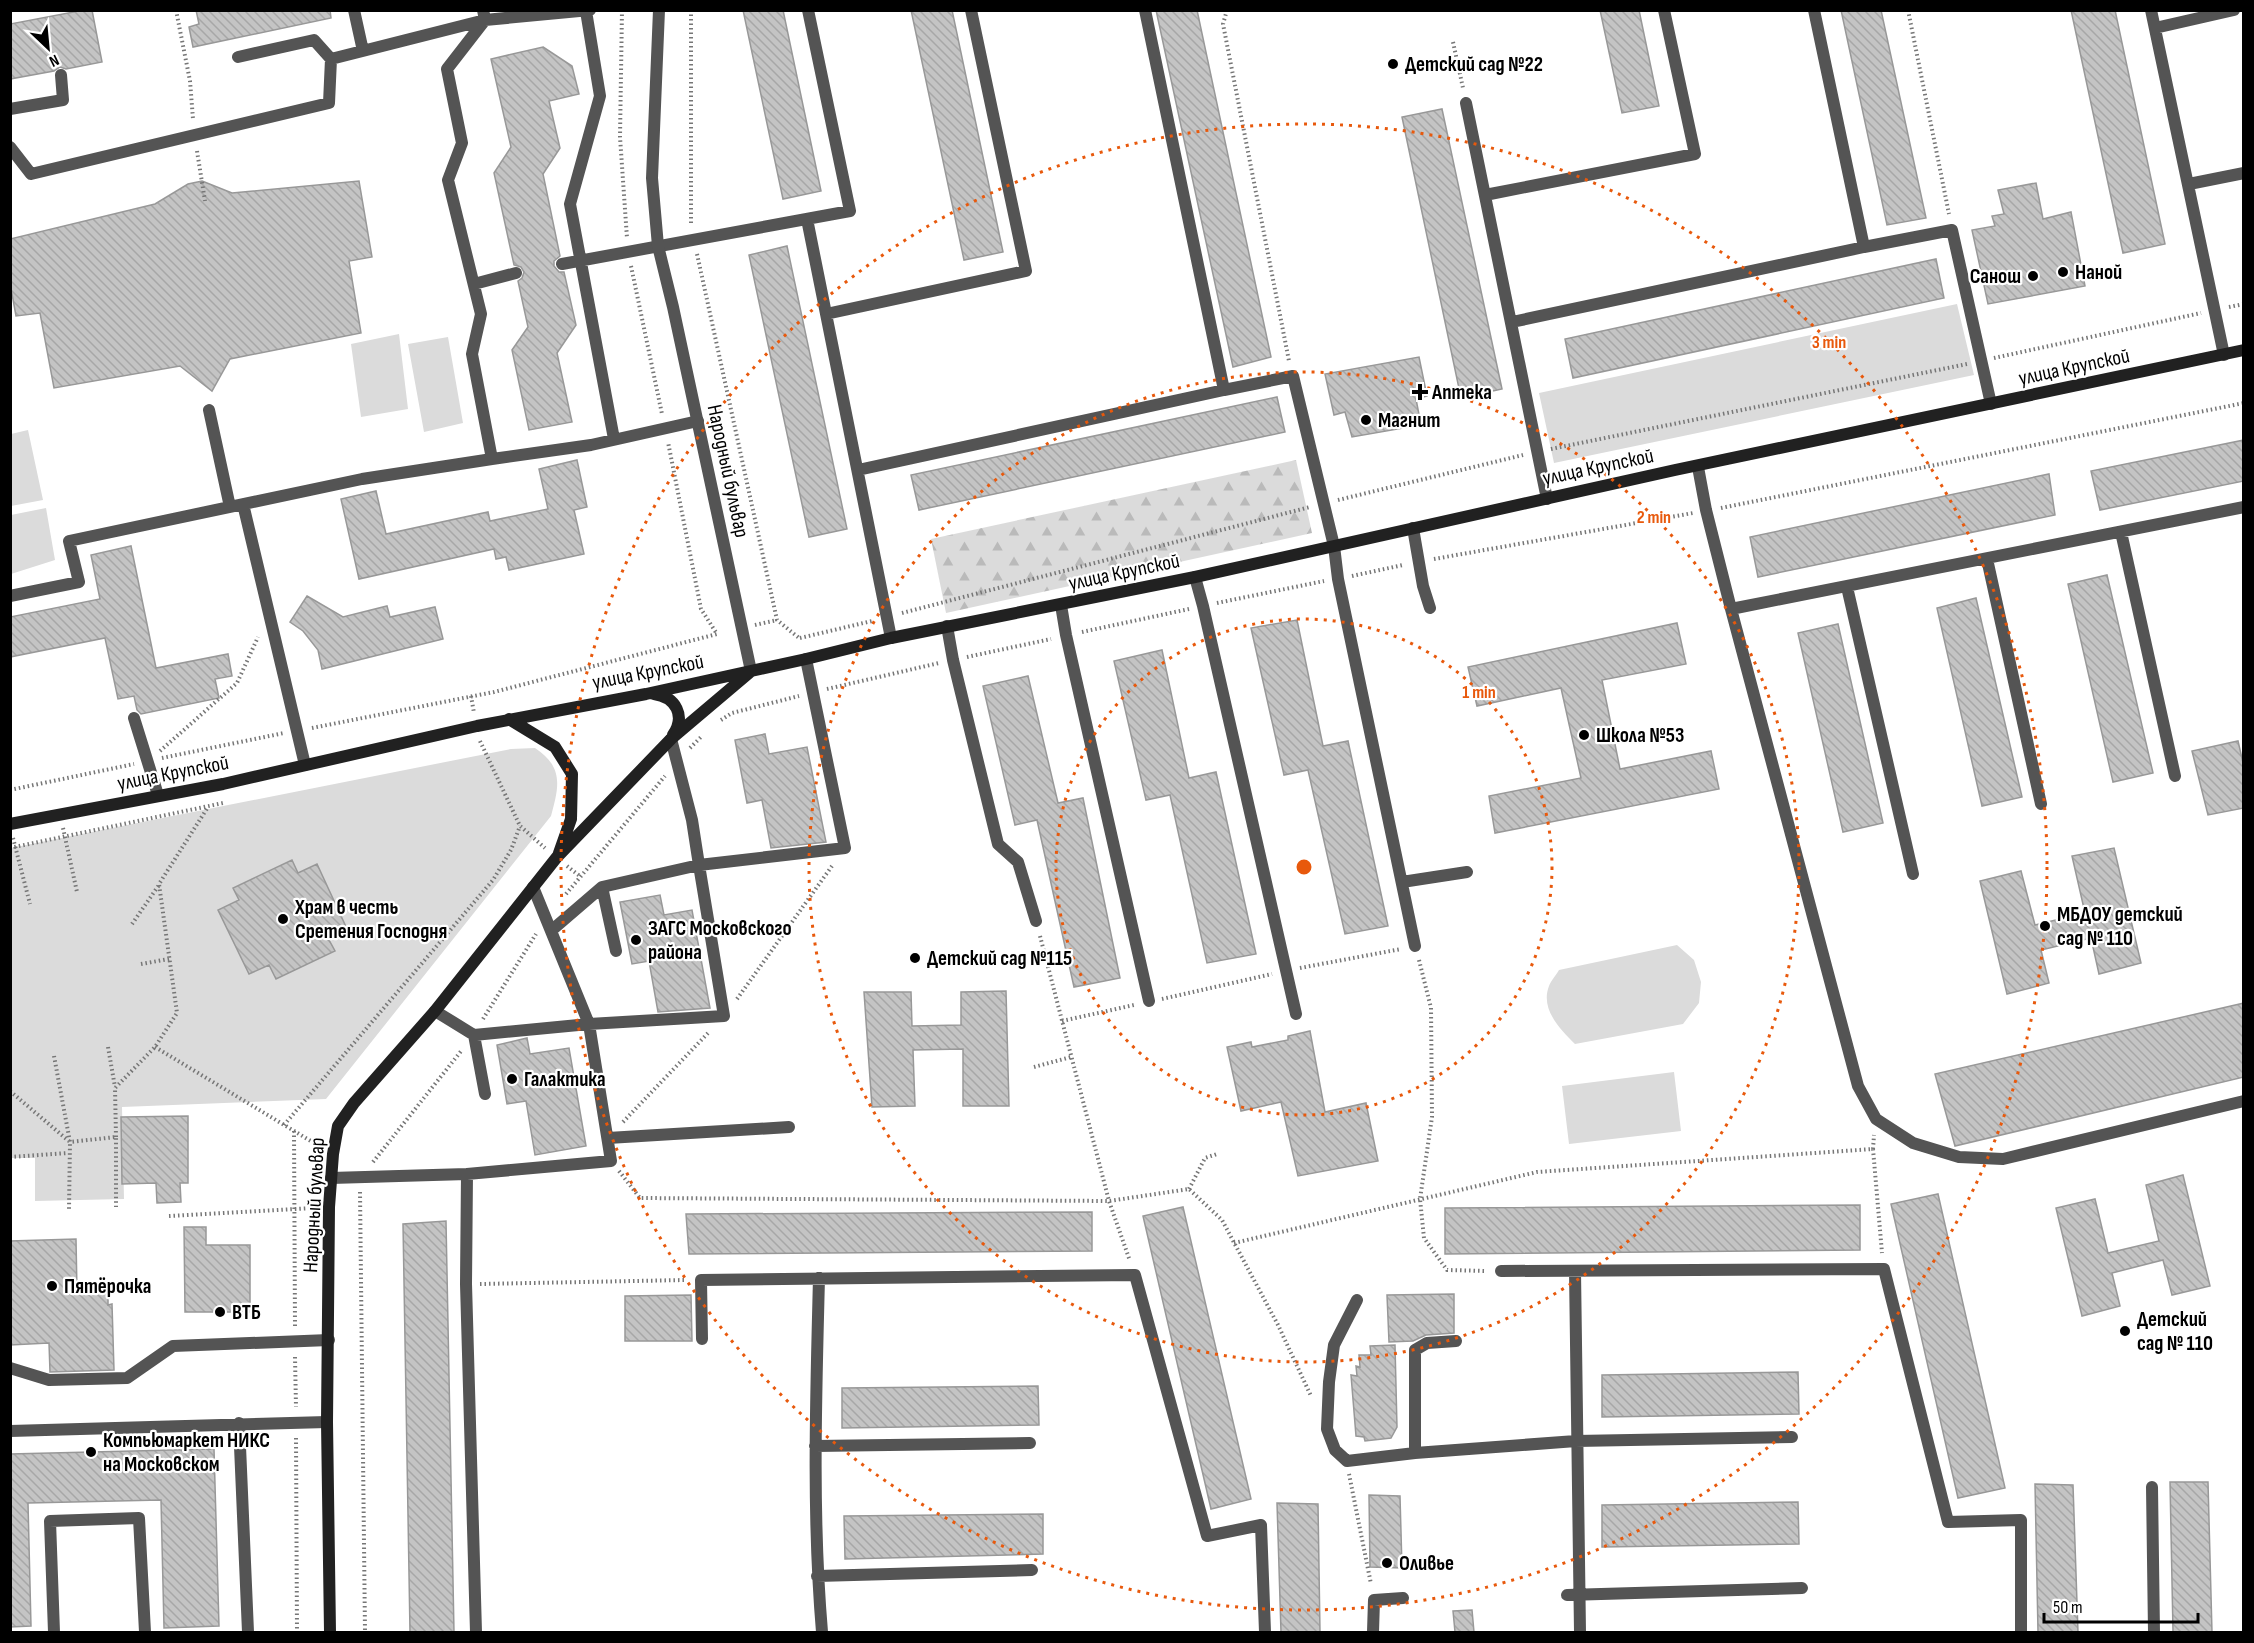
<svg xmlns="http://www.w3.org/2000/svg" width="2254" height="1643" viewBox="0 0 2254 1643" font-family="'Sofia Sans Condensed',sans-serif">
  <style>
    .green { fill: #dbdbdb }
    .forest { fill: url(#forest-firs) }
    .building { fill: url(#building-back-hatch); stroke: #989898; stroke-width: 1.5 }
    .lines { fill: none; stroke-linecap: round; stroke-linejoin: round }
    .path { stroke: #767676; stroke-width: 4; stroke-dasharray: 1.5 3; stroke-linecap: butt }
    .lane { stroke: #545454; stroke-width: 12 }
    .street { stroke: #545454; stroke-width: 12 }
    .secondary { stroke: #212121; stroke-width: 12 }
    .ring { fill: none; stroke: #e8590c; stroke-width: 3; stroke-dasharray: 3 6 }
    .poi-dot { fill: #000; stroke: #fff; stroke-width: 2 }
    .labels { text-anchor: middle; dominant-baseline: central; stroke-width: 4.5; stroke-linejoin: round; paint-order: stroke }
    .poi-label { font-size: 21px; font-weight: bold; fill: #000; stroke: #fff; text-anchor: start }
    .street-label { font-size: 21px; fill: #000; stroke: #fff }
    .centre { fill: #e8590c; stroke: #fff; stroke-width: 3 }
    .ring-label { font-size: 18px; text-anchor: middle; font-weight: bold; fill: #e8590c; stroke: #fff; stroke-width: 4.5; stroke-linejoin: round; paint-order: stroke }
  </style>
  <defs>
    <pattern id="forest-firs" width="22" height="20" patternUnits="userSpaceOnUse" patternTransform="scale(1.5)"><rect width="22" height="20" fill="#dbdbdb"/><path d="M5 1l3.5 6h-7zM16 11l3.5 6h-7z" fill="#bababa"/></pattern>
    <pattern id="building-back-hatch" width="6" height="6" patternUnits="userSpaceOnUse" patternTransform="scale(1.5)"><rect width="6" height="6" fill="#c4c4c4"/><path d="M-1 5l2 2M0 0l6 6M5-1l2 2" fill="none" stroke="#a7a7a7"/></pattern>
  </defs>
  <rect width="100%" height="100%" fill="#fff"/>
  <path class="green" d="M 1957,304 L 1974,375 L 1554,463 L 1539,393 Z
    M 399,334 L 408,409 L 361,417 L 351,344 Z
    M 448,337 L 463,423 L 424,432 L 408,344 Z
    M 28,430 L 43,500 L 11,506 L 11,434 Z
    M 46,508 L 55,560 L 11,574 L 11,515 Z
    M 535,748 C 564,767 559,787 551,816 L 326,1099 L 122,1107 L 124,1199 L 35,1201 L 35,1158 L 11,1158 L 11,848 L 511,749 Z
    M 1677,945 L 1694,960 L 1701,982 L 1699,1003 L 1683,1024 L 1575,1044 C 1560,1029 1540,1009 1549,986 C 1551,981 1556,975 1559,970 Z
    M 1674,1072 L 1681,1131 L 1569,1144 L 1562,1086 Z"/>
  <path class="forest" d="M 1296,460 L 1312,533 L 946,613 L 931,539 Z"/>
  <path class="building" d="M 84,10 L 92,10 L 102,62 L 66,69 L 60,67 L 54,71 L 10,79 L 10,24 Z
    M 196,10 L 330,10 L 331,18 L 193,47 L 189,27 L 199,24 Z
    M 743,10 L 783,10 L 821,191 L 783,199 Z
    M 911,10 L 952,10 L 1003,252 L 964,260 Z
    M 1156,10 L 1197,10 L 1271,357 L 1233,367 Z
    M 1600,10 L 1639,10 L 1659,106 L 1622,113 Z
    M 1841,10 L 1881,10 L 1926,218 L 1887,225 Z
    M 2071,10 L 2115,10 L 2165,244 L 2123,253 Z
    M 543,47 L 572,66 L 579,94 L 549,101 L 560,148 L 543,174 L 560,256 L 554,261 L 554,266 L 559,272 L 564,272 L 576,325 L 557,353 L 572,422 L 529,430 L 512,350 L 528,327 L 518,281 L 522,278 L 524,272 L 521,267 L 514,265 L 494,173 L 511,147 L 491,59 Z
    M 1442,109 L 1502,389 L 1461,398 L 1402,117 Z
    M 202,181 L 232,193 L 359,181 L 372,257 L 349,261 L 361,333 L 230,359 L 212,391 L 180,366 L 54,388 L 40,313 L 16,316 L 10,283 L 10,239 L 155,204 L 188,184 Z
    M 2036,183 L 2043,219 L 2071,212 L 2085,286 L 1988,304 L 1972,230 L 1995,226 L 1992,216 L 2004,214 L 1998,190 Z
    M 787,246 L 847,529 L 809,537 L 749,255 Z
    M 1936,259 L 1944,298 L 1573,378 L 1565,339 Z
    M 1419,357 L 1427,396 L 1416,399 L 1421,425 L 1352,437 L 1345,412 L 1334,415 L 1325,374 Z
    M 1277,397 L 1285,432 L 919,510 L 911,475 Z
    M 2244,440 L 2244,481 L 2100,510 L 2091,471 Z
    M 577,460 L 587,507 L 574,510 L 584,554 L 509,570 L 506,557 L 496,559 L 494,549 L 359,579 L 341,499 L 376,491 L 386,534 L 488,512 L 490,521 L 548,509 L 539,469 Z
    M 2049,474 L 2055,515 L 1758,577 L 1750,537 Z
    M 131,546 L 156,668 L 228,654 L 232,676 L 215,679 L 219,698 L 141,714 L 137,710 L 134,696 L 118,699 L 105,638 L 10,657 L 10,617 L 100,599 L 91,555 Z
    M 2107,575 L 2153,773 L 2113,782 L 2068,584 Z
    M 307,596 L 343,617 L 387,606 L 390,617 L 435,607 L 443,639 L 322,669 L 318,650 L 303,631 L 290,622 Z
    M 1976,598 L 2022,797 L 1982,806 L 1937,608 Z
    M 1297,620 L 1323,746 L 1348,741 L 1388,926 L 1345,934 L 1308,770 L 1284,775 L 1251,628 Z
    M 1677,623 L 1686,664 L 1602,680 L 1620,769 L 1711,751 L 1719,789 L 1495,833 L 1489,796 L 1581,778 L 1561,688 L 1477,706 L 1468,667 Z
    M 1838,624 L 1883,823 L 1843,832 L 1798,633 Z
    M 1162,650 L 1189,778 L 1216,772 L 1256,954 L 1207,963 L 1170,795 L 1146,800 L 1114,661 Z
    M 1028,676 L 1058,803 L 1083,798 L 1120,978 L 1074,987 L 1037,820 L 1015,825 L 983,686 Z
    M 765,734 L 769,754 L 807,747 L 826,842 L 771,848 L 762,800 L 747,803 L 735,740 Z
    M 2238,741 L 2244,767 L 2244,808 L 2208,815 L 2192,751 Z
    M 2114,848 L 2141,963 L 2099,974 L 2091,938 L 2041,950 L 2049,983 L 2007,994 L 1980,881 L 2021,871 L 2035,925 L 2085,913 L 2072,856 Z
    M 292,860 L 298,873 L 317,864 L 347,929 L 328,938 L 335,951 L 276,979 L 269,965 L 249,974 L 218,910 L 239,900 L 233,888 Z
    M 660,895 L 664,915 L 692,910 L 710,1008 L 658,1012 L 649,961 L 632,964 L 620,902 Z
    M 1006,991 L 1009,1106 L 963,1106 L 963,1049 L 913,1050 L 915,1106 L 872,1107 L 864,992 L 911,992 L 912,1026 L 961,1025 L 961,992 Z
    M 2244,1003 L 2244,1077 L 1955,1146 L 1935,1074 Z
    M 1310,1031 L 1325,1112 L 1366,1103 L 1378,1161 L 1298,1176 L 1281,1102 L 1241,1111 L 1227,1047 L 1251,1042 L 1252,1047 L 1288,1040 L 1288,1036 Z
    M 527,1038 L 530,1054 L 569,1048 L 586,1146 L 535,1155 L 526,1101 L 507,1104 L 497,1045 Z
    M 188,1116 L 188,1183 L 180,1183 L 181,1202 L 157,1203 L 156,1183 L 122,1184 L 121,1117 Z
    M 2183,1175 L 2210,1286 L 2172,1295 L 2163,1260 L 2112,1273 L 2120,1306 L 2082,1316 L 2056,1208 L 2095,1199 L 2108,1253 L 2159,1241 L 2146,1185 Z
    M 1938,1194 L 2005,1488 L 1958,1498 L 1891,1204 Z
    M 1860,1205 L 1860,1250 L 1445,1254 L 1445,1208 Z
    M 1183,1207 L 1251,1499 L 1211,1509 L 1143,1216 Z
    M 1092,1212 L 1092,1251 L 689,1254 L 686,1214 Z
    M 446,1221 L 454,1632 L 410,1632 L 403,1224 Z
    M 184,1227 L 206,1227 L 206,1245 L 250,1245 L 250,1312 L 185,1312 Z
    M 76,1239 L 77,1292 L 108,1291 L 108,1305 L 112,1304 L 114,1370 L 50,1372 L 49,1343 L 10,1345 L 10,1241 Z
    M 1454,1294 L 1454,1333 L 1426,1335 L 1413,1341 L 1389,1342 L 1387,1295 Z
    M 691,1295 L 692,1341 L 625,1341 L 625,1296 Z
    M 1395,1345 L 1397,1427 L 1391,1438 L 1365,1441 L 1364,1437 L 1356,1436 L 1351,1375 L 1357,1376 L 1356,1366 L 1360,1367 L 1359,1355 L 1371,1355 L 1370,1346 Z
    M 1798,1372 L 1799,1414 L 1602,1417 L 1602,1375 Z
    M 1038,1386 L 1039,1425 L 842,1428 L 842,1388 Z
    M 214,1449 L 219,1626 L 164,1628 L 161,1500 L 28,1503 L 31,1626 L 10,1627 L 10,1454 Z
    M 2170,1482 L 2208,1482 L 2212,1632 L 2173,1632 Z
    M 2035,1484 L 2073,1485 L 2078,1632 L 2038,1632 Z
    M 1369,1495 L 1400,1496 L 1402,1568 L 1370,1567 Z
    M 1798,1502 L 1799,1544 L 1602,1547 L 1602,1505 Z
    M 1277,1503 L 1318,1504 L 1320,1632 L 1281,1632 Z
    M 1043,1514 L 1043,1554 L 845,1559 L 844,1516 Z
    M 1472,1610 L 1474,1632 L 1455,1632 L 1453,1611 Z"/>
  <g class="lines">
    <path class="path" d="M 176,10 L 190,81 L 193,119
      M 622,10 L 620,137 L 627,238
      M 691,10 L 691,226
      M 1227,10 L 1223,24 L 1289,361
      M 1908,10 L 1949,214
      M 1453,42 L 1463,88
      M 197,151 L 205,201
      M 697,254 L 777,620 L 799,638
      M 631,266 L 662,414
      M 2229,307 L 2244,304
      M 1994,358 L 2201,313
      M 1551,449 L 1967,364
      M 1338,500 L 1523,455
      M 1721,508 L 2244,403
      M 1434,559 L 1693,513
      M 1352,576 L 1403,565
      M 1217,603 L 1324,581
      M 902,613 L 1310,507
      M 755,625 L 777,620
      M 1082,632 L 1189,609
      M 800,638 L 872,621
      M 967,657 L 1051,639
      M 827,689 L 939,663
      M 471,696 L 474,713
      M 721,720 L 732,713 L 799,696
      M 312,728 L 494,692 L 717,634 L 701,609 L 668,442
      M 480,741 L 520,826 L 545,848
      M 690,748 L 702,736
      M 160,751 L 237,683 L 258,637
      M 162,758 L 284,733
      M 10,790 L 134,764
      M 63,828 L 77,892
      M 13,838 L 30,904
      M 10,848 L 223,803
      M 567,866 L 581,877
      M 566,894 L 665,776
      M 132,924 L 159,885
      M 1040,936 L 1109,1201 L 1130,1261
      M 1419,960 L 1431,1008 L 1432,1117 L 1420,1199 L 1424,1238 L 1447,1270 L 1486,1271
      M 141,964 L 169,959
      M 1300,968 L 1401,949
      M 737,999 L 832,866
      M 1162,999 L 1272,974
      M 483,1019 L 536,934
      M 1062,1021 L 1134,1005
      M 108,1047 L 115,1087
      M 155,1047 L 319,1146
      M 54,1056 L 70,1142 L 116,1137 L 116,1207
      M 1034,1067 L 1071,1057
      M 10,1091 L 70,1142 L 69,1209
      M 623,1122 L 709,1032
      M 284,1125 L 493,880 L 511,850 L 520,826
      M 294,1131 L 295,1326
      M 116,1137 L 115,1088 L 155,1047 L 177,1013 L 159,884 L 208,807
      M 1873,1149 L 1874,1135
      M 10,1157 L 68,1153
      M 373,1162 L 462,1050
      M 619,1171 L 640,1198 L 1109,1201 L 1189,1189 L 1222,1220 L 1278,1325 L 1311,1396
      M 1189,1189 L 1205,1158 L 1217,1154
      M 360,1192 L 365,1632
      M 169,1216 L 315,1208
      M 1234,1243 L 1537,1172 L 1873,1149 L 1882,1253
      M 480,1284 L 685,1280
      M 295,1357 L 296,1407
      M 296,1438 L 297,1632
      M 1349,1474 L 1371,1584"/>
    <path class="lane" d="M 354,10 L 363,51
      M 483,10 L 485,20 L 590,10
      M 1145,10 L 1224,390 L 1293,376 L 1334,546 L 1338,579 L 1415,946
      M 2151,10 L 2224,355
      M 586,11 L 600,96 L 570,204 L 614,439
      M 485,20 L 447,69 L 462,143 L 448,180 L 481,314 L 472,354 L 492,459 L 591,445 L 698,421
      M 2155,28 L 2234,10
      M 238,57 L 314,40 L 331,59
      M 1466,103 L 1547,499
      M 10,109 L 63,100 L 61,75
      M 10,147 L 31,174 L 329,103 L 331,59 L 485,20
      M 2189,184 L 2244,173
      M 1485,195 L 1695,154 L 1664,10
      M 807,219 L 891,638
      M 1864,247 L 1952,230 L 1991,404
      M 562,264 L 850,211 L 808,10
      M 474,284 L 516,273
      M 826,314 L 1026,271 L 971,10
      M 1512,322 L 1864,247 L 1814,10
      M 209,410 L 230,507
      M 1698,467 L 1706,510 L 1731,609 L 2244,507
      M 858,470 L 1224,390
      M 243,504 L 305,765
      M 1413,528 L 1423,586 L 1430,608
      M 2121,532 L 2175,776
      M 1987,559 L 2041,804
      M 1195,577 L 1203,606 L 1296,1014
      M 1847,587 L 1913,874
      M 10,596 L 79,582 L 69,541 L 362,479 L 492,459
      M 1061,605 L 1066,635 L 1149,1001
      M 1731,609 L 1858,1086 L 1876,1119 L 1913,1143 L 1959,1157 L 2003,1159 L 2244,1101
      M 947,626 L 953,660 L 998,844 L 1018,862 L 1036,921
      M 134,718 L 158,795
      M 671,739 L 692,820 L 699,865 L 845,848 L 806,659
      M 1402,882 L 1467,872
      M 602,887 L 616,951
      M 435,1011 L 474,1035 L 589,1024 L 533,887
      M 474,1035 L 485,1094
      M 608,1138 L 789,1127
      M 467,1174 L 611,1161 L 589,1024 L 724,1016 L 699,865 L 602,887 L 552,930
      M 331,1178 L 467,1174 L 466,1284 L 476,1632
      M 1501,1271 L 1884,1269 L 1948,1522 L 2021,1520 L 2021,1632
      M 1575,1271 L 1580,1632
      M 819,1278 C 816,1396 812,1514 822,1632
      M 1357,1300 L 1334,1345 L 1329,1382 L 1327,1429 L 1335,1450 L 1347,1461 L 1415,1453
      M 702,1339 L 701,1280 L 1135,1275 L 1207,1536 L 1261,1525 L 1265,1632
      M 1456,1341 L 1427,1343 L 1415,1350 L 1415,1453 L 1576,1441 L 1792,1437
      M 10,1368 L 49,1380 L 127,1378 L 173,1346 L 329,1340
      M 239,1423 L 248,1632
      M 10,1431 L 327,1422
      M 815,1446 L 1030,1443
      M 2152,1487 L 2154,1632
      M 817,1576 L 1032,1570
      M 1567,1595 L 1802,1588
      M 54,1632 L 50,1521 L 139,1518 L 145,1632
      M 1373,1632 L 1374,1600 L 1403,1598"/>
    <path class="street" d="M 659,10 L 652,178 L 658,246 L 673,307 L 751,671"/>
    <path class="secondary" d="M 654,694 C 676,697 686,716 673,735
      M 509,719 L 555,747 L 572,774 L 571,819 L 559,853
      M 10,824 L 223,784 L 477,726 L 646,694 L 806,659 L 891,638 L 1195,577 L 1675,470 L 2244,350
      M 330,1632 L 327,1422 L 329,1207 L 333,1154 L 338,1126 L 354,1103 L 435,1011 L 557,857 L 671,739 L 749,673"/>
  </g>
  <g class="ring">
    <circle cx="1304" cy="867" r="248"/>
    <circle cx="1304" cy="867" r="495"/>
    <circle cx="1304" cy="867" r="743"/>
  </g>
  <g class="poi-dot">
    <circle cx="1393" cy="64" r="6"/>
    <circle cx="2063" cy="272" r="6"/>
    <circle cx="2033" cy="276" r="6"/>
    <path d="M1417 383h6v6h6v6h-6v6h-6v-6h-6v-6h6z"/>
    <circle cx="1366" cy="420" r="6"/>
    <circle cx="1584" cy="735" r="6"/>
    <circle cx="283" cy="919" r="6"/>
    <circle cx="2045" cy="926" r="6"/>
    <circle cx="636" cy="940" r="6"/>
    <circle cx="915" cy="958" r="6"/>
    <circle cx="512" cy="1079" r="6"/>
    <circle cx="52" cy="1286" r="6"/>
    <circle cx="220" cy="1312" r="6"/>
    <circle cx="2125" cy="1331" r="6"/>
    <circle cx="91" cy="1452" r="6"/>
    <circle cx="1387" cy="1563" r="6"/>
  </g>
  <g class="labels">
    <g class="poi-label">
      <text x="1405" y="64">Детский сад №22</text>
      <text x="2075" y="272">Наной</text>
      <text x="2021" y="276" text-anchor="end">Санош</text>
      <text x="1432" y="392">Аптека</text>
      <text x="1378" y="420">Магнит</text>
      <text x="1596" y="735">Школа №53</text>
      <text x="295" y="907">Храм в честь<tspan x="295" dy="24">Сретения Господня</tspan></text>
      <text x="2057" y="914">МБДОУ детский<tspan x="2057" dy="24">сад № 110</tspan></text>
      <text x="648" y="928">ЗАГС Московского<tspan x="648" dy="24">района</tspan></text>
      <text x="927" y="958">Детский сад №115</text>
      <text x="524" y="1079">Галактика</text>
      <text x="64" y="1286">Пятёрочка</text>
      <text x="232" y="1312">ВТБ</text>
      <text x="2137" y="1319">Детский<tspan x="2137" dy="24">сад № 110</tspan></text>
      <text x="103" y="1440">Компьюмаркет НИКС<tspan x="103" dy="24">на Московском</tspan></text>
      <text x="1399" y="1563">Оливье</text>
    </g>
    <g class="street-label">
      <text transform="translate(2074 367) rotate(-12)">улица Крупской</text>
      <text transform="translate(1598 467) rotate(-12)">улица Крупской</text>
      <text transform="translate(728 471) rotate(78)">Народный бульвар</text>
      <text transform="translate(1124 572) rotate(-12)">улица Крупской</text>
      <text transform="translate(648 672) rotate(-11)">улица Крупской</text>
      <text transform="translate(173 773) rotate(-11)">улица Крупской</text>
      <text transform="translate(314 1205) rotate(-87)">Народный бульвар</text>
    </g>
  </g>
  <circle cx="1304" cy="867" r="9" class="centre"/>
  <g class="ring-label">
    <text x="1829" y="348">3 min</text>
    <text x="1654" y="523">2 min</text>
    <text x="1479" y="698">1 min</text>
  </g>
  <rect width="2254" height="1643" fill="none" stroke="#000000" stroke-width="24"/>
  <g transform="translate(48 48) rotate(154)" stroke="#ffffff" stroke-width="4.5" paint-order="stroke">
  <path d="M0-4.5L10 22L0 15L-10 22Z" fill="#000000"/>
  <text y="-9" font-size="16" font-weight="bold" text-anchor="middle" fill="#000000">N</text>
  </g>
  <path d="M2044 1613v9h154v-9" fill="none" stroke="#000000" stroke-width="3"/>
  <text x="2053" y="1613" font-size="18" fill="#000000" stroke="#ffffff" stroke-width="4.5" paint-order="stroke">50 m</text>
</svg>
